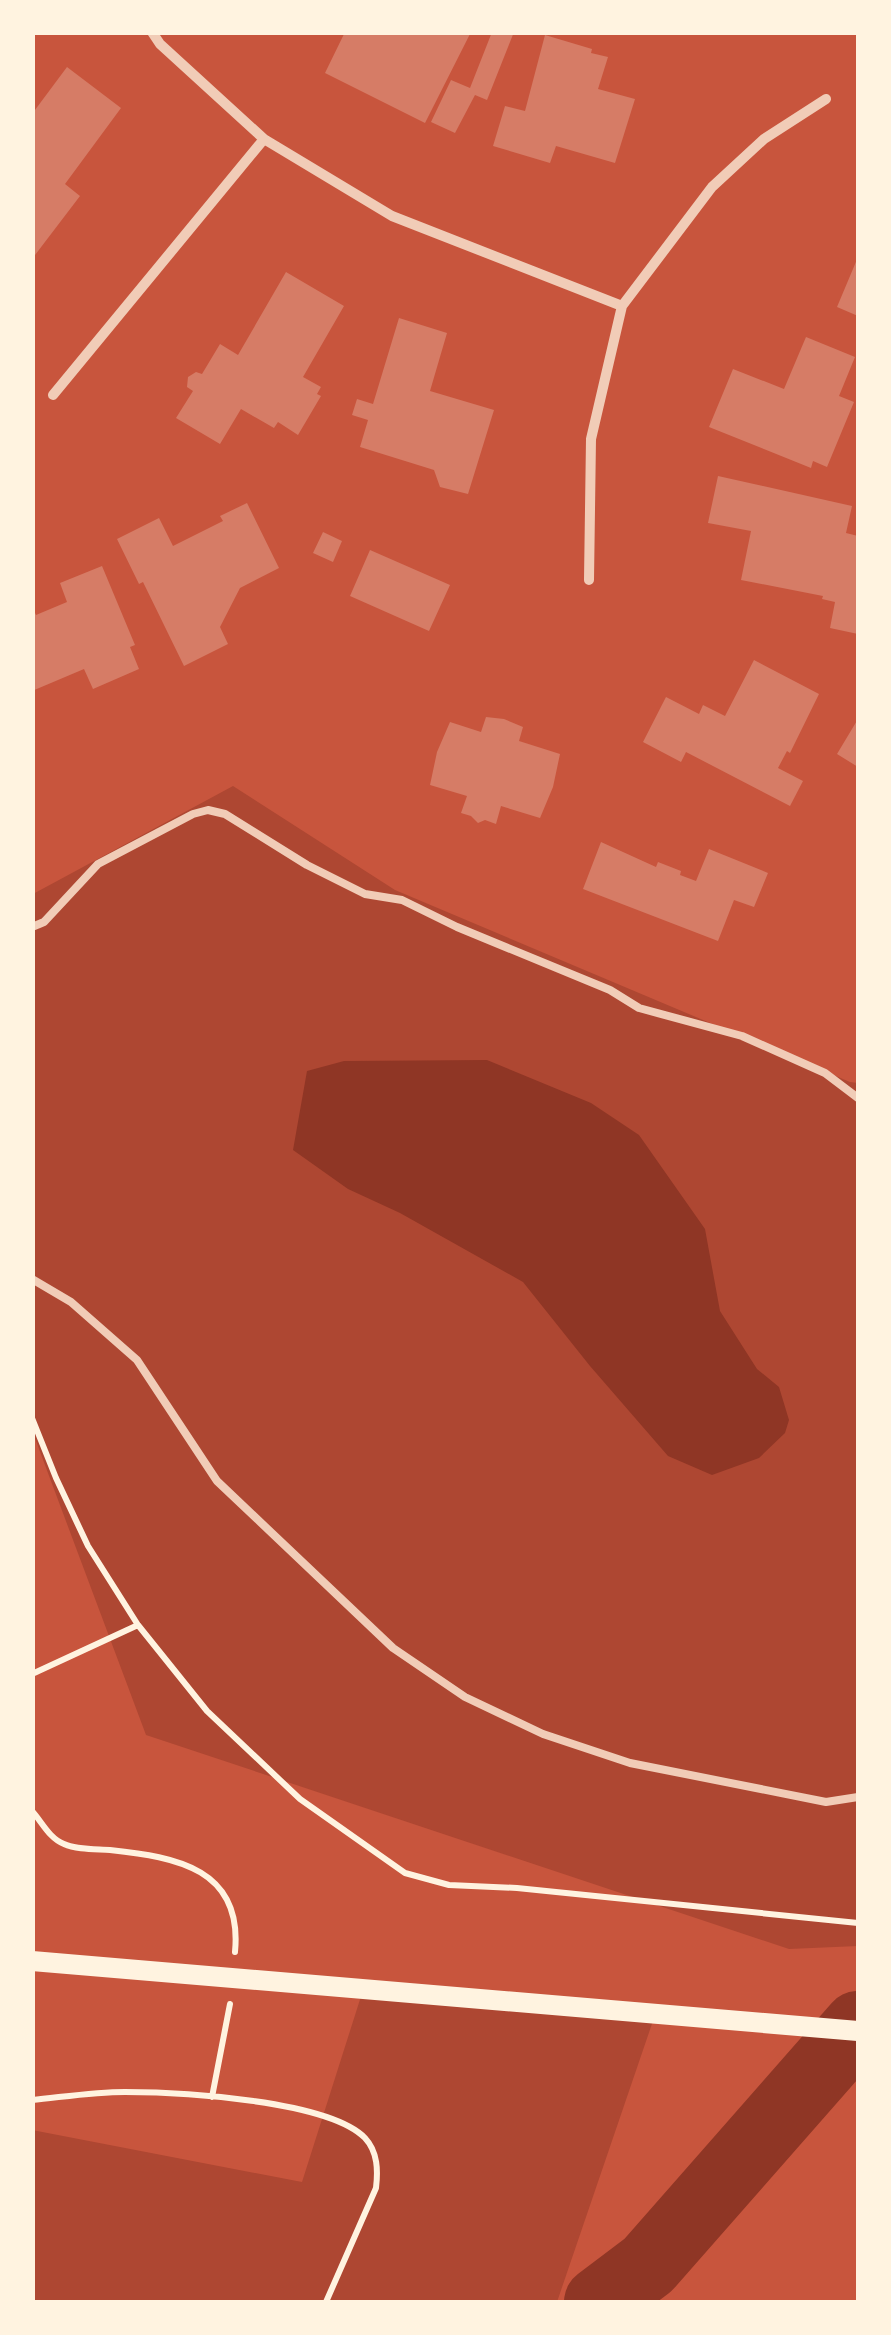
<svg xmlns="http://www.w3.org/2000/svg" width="891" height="2335" viewBox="0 0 891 2335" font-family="Georgia,serif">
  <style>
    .green { fill: #ae4732 }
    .water { fill: #8f3625 }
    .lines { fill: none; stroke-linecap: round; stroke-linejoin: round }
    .river { stroke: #8f3625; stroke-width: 70 }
    .building { fill: #d67c66 }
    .path { stroke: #fff3e0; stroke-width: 6 }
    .service { stroke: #f1ccb7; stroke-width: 8 }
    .minor { stroke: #f1ccb7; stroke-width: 10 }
    .secondary { stroke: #fff3e0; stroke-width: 20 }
  </style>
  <rect width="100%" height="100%" fill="#c8553d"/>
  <path class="green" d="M 233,786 L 395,890 L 850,1082 L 858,1083 L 858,1946 L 789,1949 L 146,1735 L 33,1433 L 33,894 Z
    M 363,1990 L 656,2012 L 557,2302 L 33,2302 L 32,2130 L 302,2182 Z"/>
  <path class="water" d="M 487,1060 L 591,1103 L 639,1135 L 705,1229 L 720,1311 L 757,1369 L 779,1387 L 789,1420 L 785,1433 L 759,1458 L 712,1475 L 668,1456 L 590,1366 L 523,1282 L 400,1213 L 348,1189 L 293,1150 L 307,1071 L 344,1061 Z"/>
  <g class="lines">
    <path class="river" d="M 599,2302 L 648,2265 L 858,2026"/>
  </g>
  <path class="building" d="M 345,32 L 471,32 L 425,123 L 325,73 Z
    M 492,32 L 514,32 L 487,100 L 475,95 L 455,133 L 431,122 L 451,80 L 470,88 Z
    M 545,35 L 592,49 L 591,53 L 608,57 L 598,89 L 635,99 L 615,163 L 556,146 L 550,163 L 493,146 L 505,106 L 525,111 Z
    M 67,67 L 121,108 L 65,184 L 80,196 L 32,259 L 32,114 Z
    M 858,257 L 858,316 L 837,307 Z
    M 286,272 L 344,306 L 303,377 L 321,387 L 317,394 L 321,396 L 298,435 L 278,422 L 274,428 L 241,409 L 220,444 L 176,418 L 193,391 L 187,387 L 188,377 L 196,372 L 202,374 L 220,344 L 238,355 Z
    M 399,318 L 447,333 L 430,391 L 494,410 L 468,494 L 440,487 L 434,470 L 360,447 L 368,420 L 352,415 L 357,399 L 373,404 Z
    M 806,337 L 855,357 L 839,396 L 854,402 L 827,467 L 813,461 L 811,468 L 709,427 L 733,369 L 784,389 Z
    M 718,476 L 852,506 L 846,533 L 858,536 L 858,634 L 830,628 L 835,602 L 822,599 L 823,596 L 741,580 L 751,531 L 708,523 Z
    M 247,503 L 279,568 L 240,588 L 220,627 L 228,644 L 184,666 L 143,582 L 139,584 L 117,539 L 159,518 L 173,546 L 223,521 L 220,516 Z
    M 323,532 L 342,541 L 333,562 L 313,553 Z
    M 370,550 L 450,585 L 429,631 L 350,596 Z
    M 102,566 L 135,645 L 130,647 L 139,669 L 93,689 L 84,669 L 32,691 L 32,607 L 36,615 L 67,602 L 60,583 Z
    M 754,660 L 819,694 L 790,753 L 787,751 L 778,768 L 803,781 L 790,806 L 686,752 L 681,762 L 643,742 L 666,697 L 699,714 L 703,705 L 725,716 Z
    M 486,717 L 504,719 L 523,727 L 519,741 L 560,754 L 553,787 L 540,818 L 501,806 L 496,824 L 485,820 L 478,823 L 471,816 L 461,813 L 467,796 L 430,785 L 437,752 L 450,722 L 481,732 Z
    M 858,719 L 858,767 L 837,754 Z
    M 601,842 L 656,867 L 658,862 L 681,871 L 680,875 L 696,881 L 709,849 L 768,873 L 754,907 L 734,900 L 718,941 L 583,889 Z"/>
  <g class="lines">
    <path class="path" d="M 32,1418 L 56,1478 L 88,1546 L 138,1625 L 207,1711 L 300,1799 L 405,1873 L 449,1885 L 517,1888 L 858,1923
      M 32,1674 L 138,1625
      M 32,1811 C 42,1822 49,1838 64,1844 C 77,1850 96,1849 110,1850 C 177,1857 243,1869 235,1952
      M 212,2097 L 230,2004
      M 32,2100 C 63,2097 94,2092 125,2092 C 179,2092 328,2100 365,2138 C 378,2152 378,2171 376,2188 L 326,2302"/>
    <path class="service" d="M 32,927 L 44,922 L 98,864 L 193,814 L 208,810 L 225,814 L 307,865 L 365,894 L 402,900 L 457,927 L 610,990 L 639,1008 L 742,1036 L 825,1073 L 858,1098
      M 32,1279 L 71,1302 L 137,1360 L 217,1481 L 393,1648 L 465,1697 L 543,1734 L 630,1763 L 826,1802 L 858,1797"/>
    <path class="minor" d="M 152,32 L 160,44 L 264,139 L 392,216 L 622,306
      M 53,395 L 264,139
      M 589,580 L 591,439 L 622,306 L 712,187 L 764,139 L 826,99"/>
    <path class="secondary" d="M 32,1961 L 858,2031"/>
  </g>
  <rect width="891" height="2335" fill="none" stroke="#fff3e0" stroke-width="70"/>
</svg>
